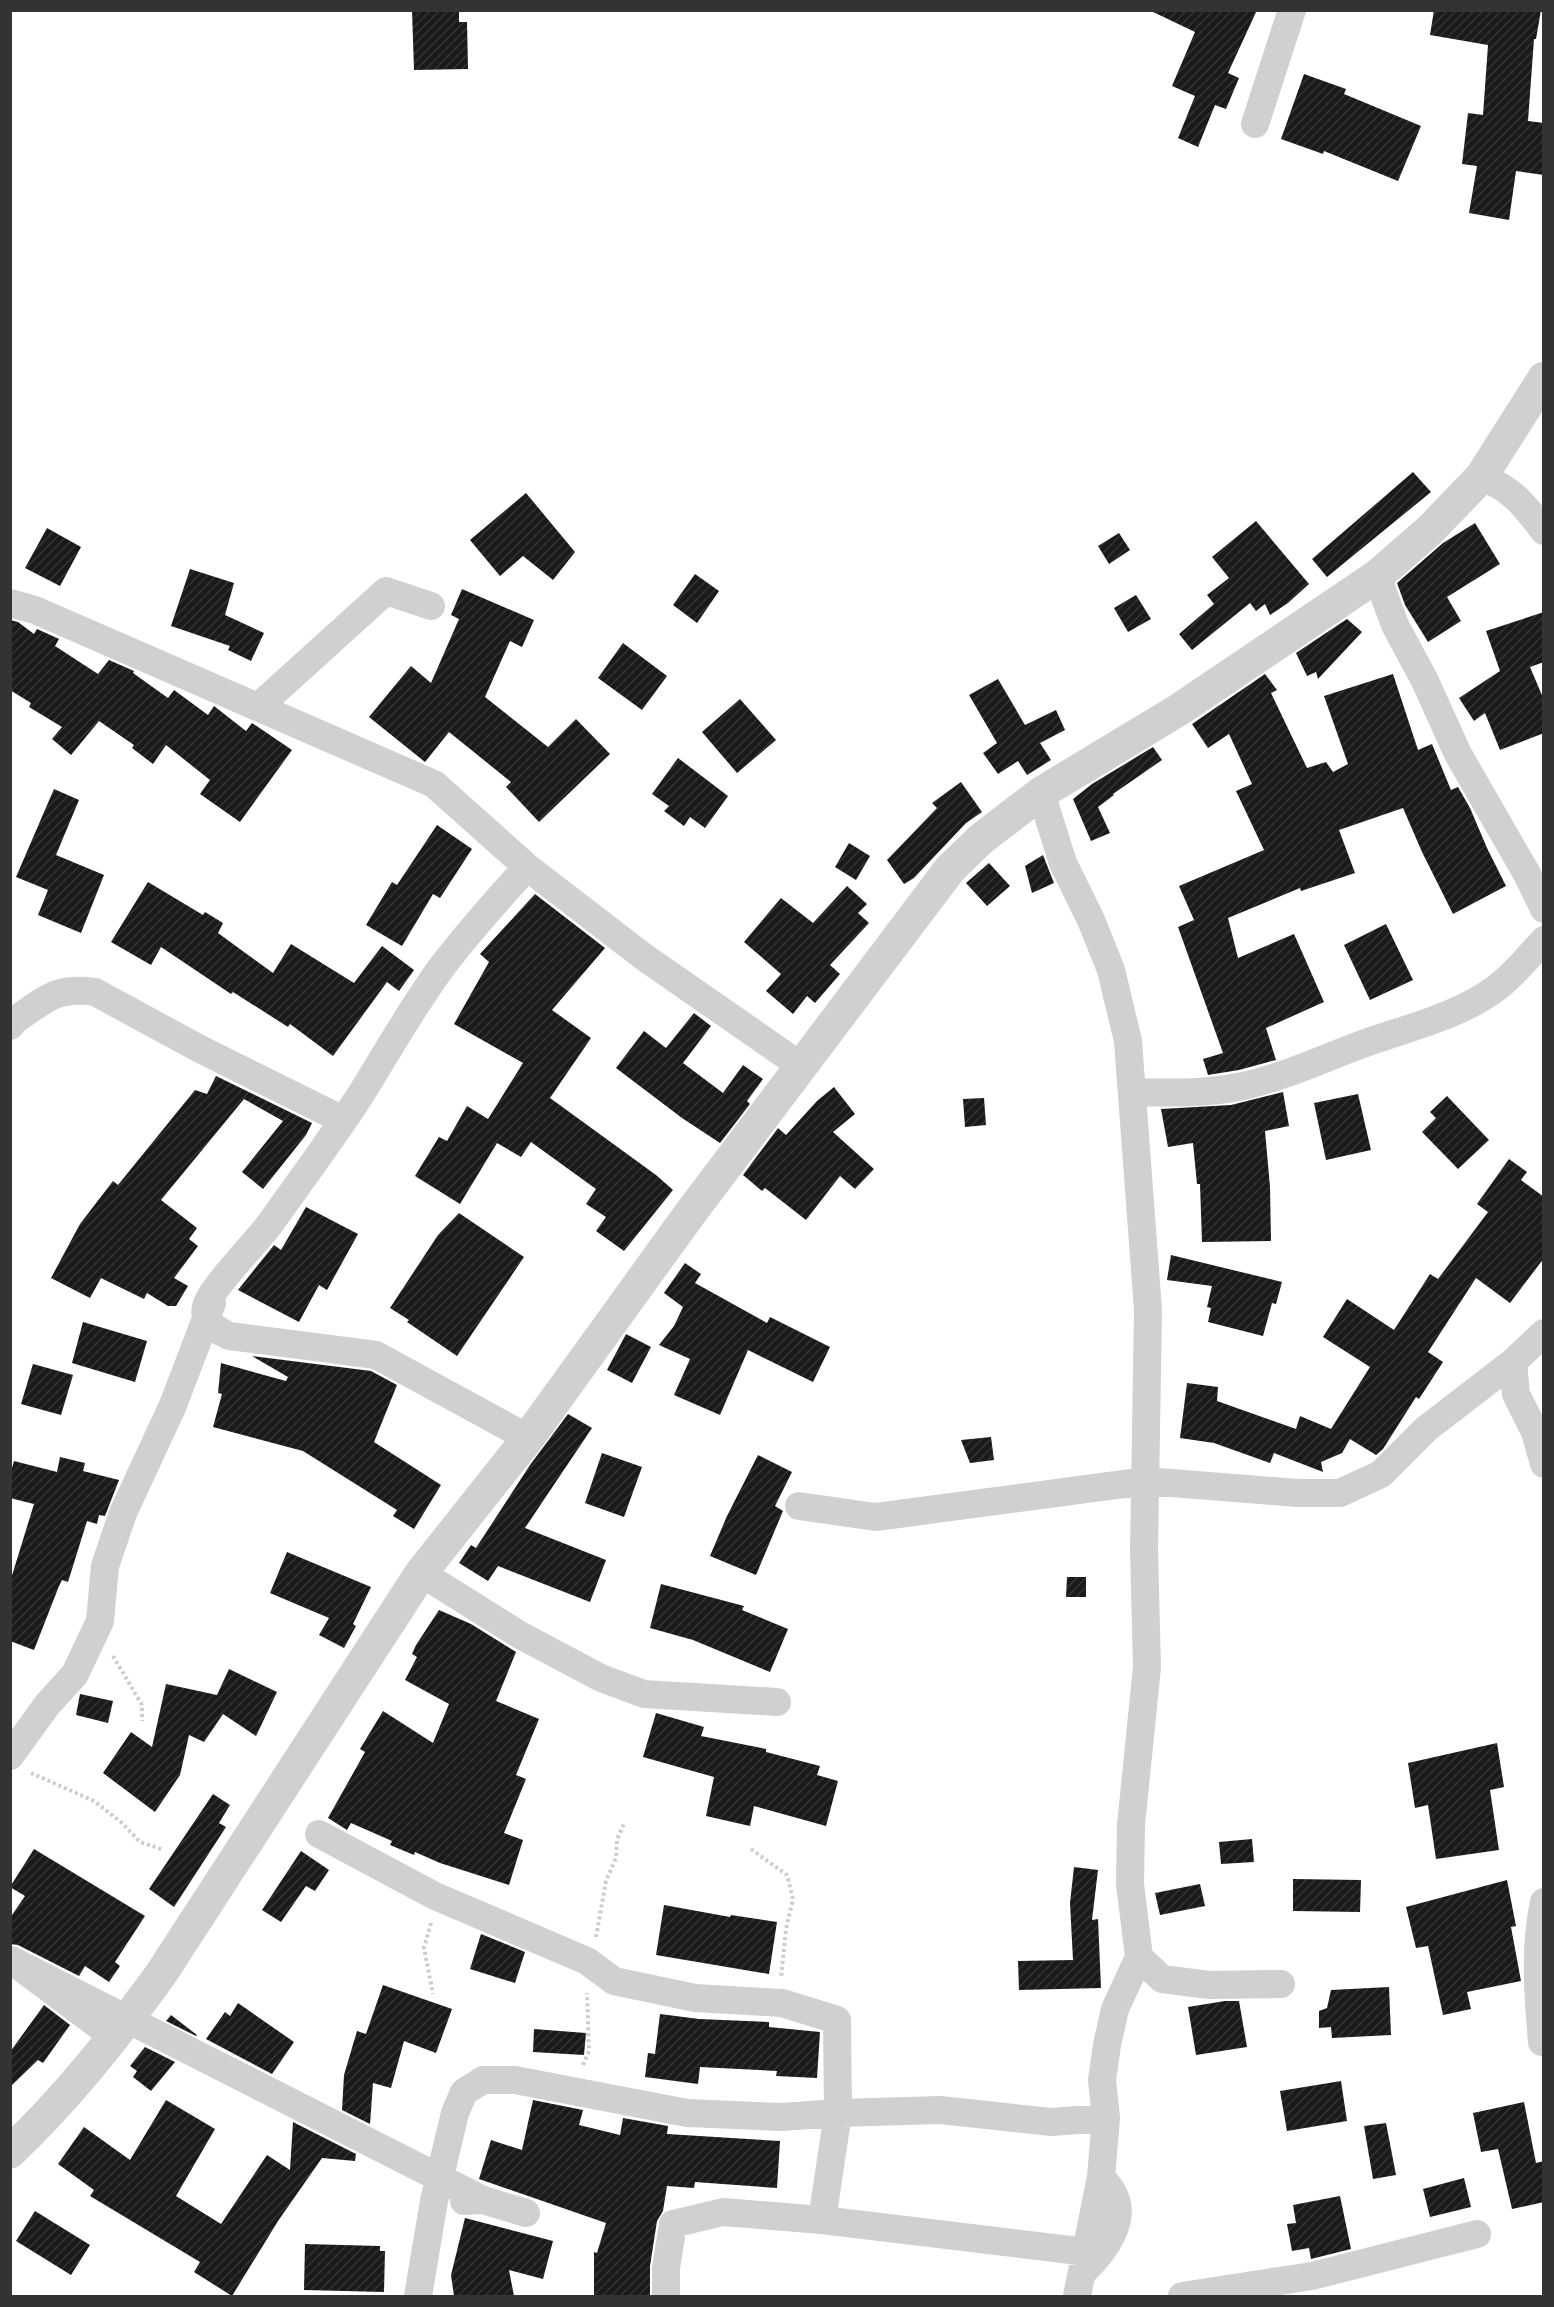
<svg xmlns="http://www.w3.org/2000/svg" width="1554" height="2307" viewBox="0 0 1554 2307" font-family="Figtree,sans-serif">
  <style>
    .building { fill: url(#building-hatch) }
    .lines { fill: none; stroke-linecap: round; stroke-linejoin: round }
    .path { stroke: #cdcdcd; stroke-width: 4; stroke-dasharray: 3 3; stroke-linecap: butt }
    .minor { stroke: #d0d0d0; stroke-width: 28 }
    .tertiary { stroke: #d0d0d0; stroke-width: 33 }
  </style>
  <defs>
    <pattern id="building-hatch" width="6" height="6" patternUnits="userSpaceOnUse" patternTransform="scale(1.5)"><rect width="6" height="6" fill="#1a1a1a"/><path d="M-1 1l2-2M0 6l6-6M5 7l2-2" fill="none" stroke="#333"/></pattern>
  </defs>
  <rect width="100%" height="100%" fill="#fff"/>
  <path class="building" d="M 412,10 L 459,10 L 459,22 L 467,22 L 468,69 L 414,70 Z
    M 1149,10 L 1257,10 L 1228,73 L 1239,78 L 1226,109 L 1215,105 L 1198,147 L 1178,138 L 1195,96 L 1172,86 L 1195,32 Z
    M 1434,10 L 1541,10 L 1536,39 L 1534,39 L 1528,121 L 1544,123 L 1544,175 L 1516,171 L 1509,220 L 1469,213 L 1477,166 L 1462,164 L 1468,113 L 1483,115 L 1488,45 L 1430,35 Z
    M 1304,74 L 1346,89 L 1344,94 L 1421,126 L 1398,181 L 1324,151 L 1323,154 L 1281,139 Z
    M 1413,472 L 1431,492 L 1327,577 L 1312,559 Z
    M 526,493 L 575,552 L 553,580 L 523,556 L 500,576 L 470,540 Z
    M 1256,521 L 1309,584 L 1288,603 L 1270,615 L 1265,604 L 1256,611 L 1250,603 L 1192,650 L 1179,634 L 1214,604 L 1207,595 L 1229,578 L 1212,557 Z
    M 1475,523 L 1500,564 L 1447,597 L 1461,621 L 1428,642 L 1405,605 L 1397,583 L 1443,543 Z
    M 47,528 L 81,547 L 60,586 L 25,568 Z
    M 1119,533 L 1130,550 L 1109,564 L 1098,546 Z
    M 190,569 L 234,583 L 225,615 L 264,633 L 251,661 L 228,650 L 230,646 L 171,626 Z
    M 695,574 L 719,591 L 697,623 L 673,605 Z
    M 462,589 L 534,620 L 522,647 L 510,641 L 485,697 L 548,747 L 576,719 L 610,754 L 539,822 L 506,787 L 511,782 L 449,732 L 425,762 L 369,717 L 411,666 L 431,683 L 459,619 L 451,615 Z
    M 1136,595 L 1151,619 L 1128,632 L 1114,608 Z
    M 1544,612 L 1544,662 L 1530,667 L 1544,700 L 1544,733 L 1500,750 L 1485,713 L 1474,721 L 1459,698 L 1500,671 L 1486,631 Z
    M 1347,619 L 1362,632 L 1318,679 L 1316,672 L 1307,676 L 1296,653 Z
    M 10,620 L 18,622 L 34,634 L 37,629 L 57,638 L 59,639 L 55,646 L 98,674 L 109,660 L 134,671 L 133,673 L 168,698 L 174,690 L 208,715 L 214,706 L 246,731 L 252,723 L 292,750 L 240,822 L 200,794 L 210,780 L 166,745 L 153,764 L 132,748 L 134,745 L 99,721 L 71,755 L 52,739 L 62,727 L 29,707 L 31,703 L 10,690 Z
    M 623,643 L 667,676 L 642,710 L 598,678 Z
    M 1265,674 L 1277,690 L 1271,693 L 1307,768 L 1326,762 L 1333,772 L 1348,764 L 1324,696 L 1393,674 L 1418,750 L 1432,744 L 1451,790 L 1458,787 L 1470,808 L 1487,848 L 1506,886 L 1453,914 L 1422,852 L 1403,808 L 1339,830 L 1355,873 L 1301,891 L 1300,888 L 1228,918 L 1238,958 L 1294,934 L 1324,1002 L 1266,1028 L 1276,1060 L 1239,1070 L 1208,1075 L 1203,1059 L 1223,1053 L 1178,927 L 1194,920 L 1179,886 L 1264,850 L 1236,791 L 1252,784 L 1229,734 L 1208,748 L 1192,724 Z
    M 998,679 L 1025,725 L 1056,710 L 1065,730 L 1040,743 L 1051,760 L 1027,775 L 1018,761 L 998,774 L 983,753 L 997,743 L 969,695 Z
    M 740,699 L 776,740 L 737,773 L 702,732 Z
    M 1153,747 L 1162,760 L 1113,794 L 1114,795 L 1098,807 L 1110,833 L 1091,841 L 1073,799 L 1092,784 Z
    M 678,758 L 728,796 L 705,828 L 690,817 L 684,826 L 664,811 L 669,806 L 652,794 Z
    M 961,782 L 982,812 L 966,823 L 914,878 L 904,884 L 887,860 L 937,808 L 932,803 Z
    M 54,789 L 79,800 L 56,855 L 104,875 L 81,933 L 38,915 L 48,890 L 16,877 Z
    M 437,825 L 472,849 L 440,898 L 433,894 L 402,946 L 366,925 L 392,882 L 397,885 Z
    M 849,843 L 870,856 L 856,880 L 835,867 Z
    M 1043,855 L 1054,883 L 1032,893 L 1025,866 Z
    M 989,863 L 1010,886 L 987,906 L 966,883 Z
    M 148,882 L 203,915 L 205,912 L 223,923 L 218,933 L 273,973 L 291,944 L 354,983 L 382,946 L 414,970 L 399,991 L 387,982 L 333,1056 L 290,1024 L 288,1027 L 233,992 L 231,994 L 161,947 L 151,965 L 111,942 Z
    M 847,886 L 867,904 L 858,913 L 869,923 L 830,965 L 840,974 L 815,1003 L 807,996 L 793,1014 L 766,991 L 781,974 L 744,942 L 781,898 L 813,923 Z
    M 535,894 L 605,948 L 552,1010 L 591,1038 L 550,1098 L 656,1175 L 673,1190 L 624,1251 L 596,1231 L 606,1217 L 586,1204 L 596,1189 L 531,1142 L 521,1157 L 497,1143 L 460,1204 L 415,1176 L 439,1137 L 447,1141 L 467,1106 L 488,1119 L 523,1063 L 454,1024 L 489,962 L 480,954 Z
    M 1386,924 L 1413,980 L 1370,1000 L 1344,945 Z
    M 694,1013 L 711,1026 L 683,1063 L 723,1093 L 743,1065 L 763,1079 L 747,1101 L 750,1104 L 720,1143 L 682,1118 L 616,1068 L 644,1031 L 666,1048 Z
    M 216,1076 L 312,1123 L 306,1135 L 263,1189 L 242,1172 L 283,1121 L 244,1099 L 161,1200 L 197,1228 L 189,1239 L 198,1246 L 174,1278 L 188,1286 L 176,1306 L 168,1306 L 147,1293 L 144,1299 L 101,1278 L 90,1298 L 51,1278 L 80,1224 L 113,1181 L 118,1185 L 195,1090 L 207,1094 Z
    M 834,1087 L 855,1114 L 833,1132 L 874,1169 L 855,1189 L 840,1176 L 806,1220 L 765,1188 L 762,1191 L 743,1175 L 778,1128 L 786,1135 L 817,1101 Z
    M 1283,1092 L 1289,1126 L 1265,1131 L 1270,1187 L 1271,1241 L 1202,1242 L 1200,1184 L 1197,1184 L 1193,1143 L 1168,1147 L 1161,1109 L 1231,1105 Z
    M 1358,1094 L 1371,1150 L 1326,1160 L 1314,1103 Z
    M 1447,1096 L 1489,1140 L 1458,1169 L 1422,1132 L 1436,1118 L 1430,1112 Z
    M 984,1098 L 986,1125 L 965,1127 L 963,1099 Z
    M 1509,1159 L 1527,1172 L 1521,1180 L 1544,1197 L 1544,1258 L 1510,1303 L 1476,1278 L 1428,1352 L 1443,1362 L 1419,1399 L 1416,1397 L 1383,1449 L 1376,1455 L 1350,1439 L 1342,1453 L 1321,1462 L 1323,1472 L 1274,1453 L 1270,1463 L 1214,1443 L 1180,1438 L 1187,1383 L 1218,1387 L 1217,1401 L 1296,1429 L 1300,1416 L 1331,1429 L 1370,1367 L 1323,1337 L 1347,1299 L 1394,1330 L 1430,1274 L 1438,1279 L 1488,1212 L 1477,1204 Z
    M 306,1207 L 358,1234 L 327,1290 L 319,1285 L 299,1322 L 238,1290 L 274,1245 L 281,1250 Z
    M 459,1213 L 524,1257 L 457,1356 L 407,1322 L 409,1320 L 390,1308 L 438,1235 Z
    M 1171,1255 L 1282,1282 L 1276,1304 L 1272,1303 L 1263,1336 L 1208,1322 L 1211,1308 L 1207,1307 L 1212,1286 L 1167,1280 Z
    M 685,1263 L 701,1274 L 695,1283 L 767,1323 L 770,1317 L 830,1347 L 813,1382 L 748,1350 L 720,1415 L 674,1395 L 690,1359 L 659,1345 L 674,1326 L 683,1307 L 664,1293 Z
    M 83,1322 L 147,1341 L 135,1382 L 72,1363 Z
    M 626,1334 L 651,1347 L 632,1383 L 607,1370 Z
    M 252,1356 L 371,1371 L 397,1385 L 374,1442 L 441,1485 L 414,1529 L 393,1516 L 397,1510 L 303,1451 L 213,1427 L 222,1394 L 218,1393 L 221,1363 L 286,1381 L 288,1377 Z
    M 33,1364 L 73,1375 L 61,1415 L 21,1404 Z
    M 568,1414 L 592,1428 L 525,1528 L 606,1560 L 590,1602 L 498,1566 L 488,1581 L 459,1563 L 471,1545 L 476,1548 L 530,1465 Z
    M 991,1437 L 994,1460 L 970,1463 L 961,1440 Z
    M 602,1453 L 642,1467 L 624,1517 L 585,1503 Z
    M 758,1455 L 792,1472 L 775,1506 L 783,1511 L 756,1575 L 710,1556 L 727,1516 Z
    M 60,1457 L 85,1463 L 83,1471 L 119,1480 L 105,1516 L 99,1515 L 97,1524 L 87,1521 L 68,1582 L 62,1580 L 59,1586 L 34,1650 L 10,1641 L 10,1582 L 34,1504 L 10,1498 L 10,1475 L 14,1461 L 57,1472 Z
    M 287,1552 L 371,1587 L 353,1624 L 356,1626 L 344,1648 L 319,1635 L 329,1618 L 270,1593 Z
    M 1067,1577 L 1086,1577 L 1086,1597 L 1066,1597 Z
    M 661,1584 L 744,1606 L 742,1610 L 788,1629 L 770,1672 L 693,1640 L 650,1628 Z
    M 439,1610 L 471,1624 L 516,1652 L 496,1701 L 539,1719 L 516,1775 L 526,1779 L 504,1833 L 523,1840 L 509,1885 L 440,1863 L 415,1852 L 414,1855 L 390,1845 L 392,1841 L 351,1823 L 347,1830 L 328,1818 L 365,1752 L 360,1749 L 383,1711 L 433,1743 L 449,1704 L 405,1680 L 417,1657 L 412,1654 L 416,1645 Z
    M 229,1669 L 277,1692 L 256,1736 L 223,1714 L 204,1742 L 189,1735 L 180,1775 L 155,1812 L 103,1773 L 131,1732 L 152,1747 L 166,1684 L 217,1695 Z
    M 80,1694 L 113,1701 L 108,1723 L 76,1715 Z
    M 656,1713 L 704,1727 L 701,1736 L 766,1749 L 766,1752 L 820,1766 L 817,1775 L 838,1781 L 826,1826 L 754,1806 L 750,1826 L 706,1816 L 714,1777 L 643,1757 Z
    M 1497,1743 L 1504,1787 L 1490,1790 L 1499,1850 L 1436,1859 L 1428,1805 L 1415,1808 L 1408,1763 Z
    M 213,1794 L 230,1805 L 219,1823 L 226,1827 L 174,1907 L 149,1889 Z
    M 1252,1839 L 1254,1862 L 1221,1864 L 1219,1842 Z
    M 34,1849 L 145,1916 L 115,1962 L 120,1966 L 109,1982 L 85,1966 L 79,1976 L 18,1945 L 10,1944 L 10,1918 L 25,1896 L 10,1887 Z
    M 301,1851 L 329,1870 L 315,1891 L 306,1886 L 281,1922 L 262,1910 Z
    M 1074,1867 L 1098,1870 L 1092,1920 L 1098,1919 L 1101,1988 L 1019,1990 L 1018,1961 L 1073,1960 L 1070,1903 Z
    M 1293,1879 L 1361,1880 L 1360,1912 L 1293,1911 Z
    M 1507,1880 L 1516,1926 L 1511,1927 L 1521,1981 L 1467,1992 L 1471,2009 L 1443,2015 L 1428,1946 L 1416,1948 L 1406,1907 Z
    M 1200,1884 L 1205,1906 L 1160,1915 L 1155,1893 Z
    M 664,1905 L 730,1917 L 731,1915 L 777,1922 L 769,1974 L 656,1955 Z
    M 481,1934 L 525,1952 L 515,1983 L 470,1969 Z
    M 383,1985 L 452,2009 L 436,2053 L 404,2041 L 391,2088 L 373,2083 L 370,2124 L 342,2110 L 344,2075 L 357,2031 L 366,2034 Z
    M 1389,1987 L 1391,2035 L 1332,2038 L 1331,2027 L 1319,2028 L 1319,2011 L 1327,2008 L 1331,1990 Z
    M 1225,2001 L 1239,2001 L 1247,2047 L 1196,2055 L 1188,2007 Z
    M 238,2003 L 294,2042 L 272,2074 L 206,2039 L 225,2012 L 230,2016 Z
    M 44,2005 L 70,2025 L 43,2063 L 38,2060 L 10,2087 L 10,2052 Z
    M 660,2014 L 699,2019 L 769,2022 L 769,2027 L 820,2032 L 817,2078 L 776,2076 L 777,2071 L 700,2067 L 698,2084 L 645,2077 L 648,2053 L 655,2054 Z
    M 171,2015 L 197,2035 L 196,2036 L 166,2021 Z
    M 534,2029 L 586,2033 L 584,2055 L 533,2052 Z
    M 145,2047 L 175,2062 L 151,2091 L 133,2077 L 137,2071 L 130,2066 Z
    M 1341,2081 L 1347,2121 L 1287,2131 L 1280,2091 Z
    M 166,2100 L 215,2129 L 176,2196 L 221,2224 L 267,2155 L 290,2170 L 293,2122 L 356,2154 L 355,2161 L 322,2158 L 278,2221 L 232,2296 L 194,2272 L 200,2262 L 90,2196 L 94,2190 L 58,2164 L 84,2127 L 130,2160 Z
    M 533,2100 L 583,2110 L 579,2125 L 620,2135 L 623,2118 L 668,2126 L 667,2134 L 780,2141 L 777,2188 L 695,2182 L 694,2188 L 667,2186 L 663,2211 L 657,2221 L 650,2266 L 650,2296 L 594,2296 L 594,2252 L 597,2253 L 606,2223 L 479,2179 L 491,2140 L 522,2150 Z
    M 1524,2102 L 1536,2163 L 1544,2161 L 1544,2202 L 1512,2209 L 1498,2149 L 1481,2152 L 1473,2113 Z
    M 1386,2123 L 1396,2175 L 1373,2179 L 1364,2126 Z
    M 1464,2178 L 1471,2207 L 1430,2217 L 1423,2189 Z
    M 1340,2196 L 1351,2249 L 1311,2259 L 1309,2248 L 1292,2251 L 1287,2224 L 1296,2223 L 1293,2205 Z
    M 35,2211 L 90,2245 L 71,2275 L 16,2241 Z
    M 465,2218 L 553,2241 L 543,2279 L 509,2270 L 514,2296 L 454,2296 L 451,2275 Z
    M 305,2244 L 380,2246 L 380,2251 L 385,2251 L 384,2292 L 304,2290 Z"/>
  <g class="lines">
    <path class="path" d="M 113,1656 L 142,1705 L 142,1721
      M 31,1773 L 94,1801 L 121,1822 L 140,1842 L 164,1850
      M 751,1849 L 787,1875 L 793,1899 L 786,1929 L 781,1978
      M 431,1923 L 424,1948 L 433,1994
      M 596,1937 L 606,1881 L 616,1858 L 617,1839 L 624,1824
      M 583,2065 L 589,2051 L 587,1993"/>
    <path class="minor" d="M 1255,124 L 1292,10
      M 1481,477 C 1513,489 1524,505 1544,531
      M 1377,576 L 1395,625 L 1425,681 L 1458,754 L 1527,874 L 1544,909
      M 10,603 L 35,610 L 434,784 L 527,867 L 644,957 L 801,1066
      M 258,707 L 386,591 L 431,606
      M 1041,793 L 1063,863 L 1091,920 L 1111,970 L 1128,1041 L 1148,1310 L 1144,1551 L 1147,1667 L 1131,1825 L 1130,1884 L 1139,1957 L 1115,2009 L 1107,2045 L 1102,2080 L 1106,2118 L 1101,2177 L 1077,2296
      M 527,867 C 497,900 468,932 441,968 C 412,1008 387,1052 361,1094 C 333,1137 302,1179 272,1221 C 259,1240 210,1288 206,1307 C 202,1322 217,1330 229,1336 L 376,1355 L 528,1438
      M 10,1026 L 15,1020 C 45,1000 56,986 95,992 L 200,1049 L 343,1120
      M 1133,1092 C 1170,1093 1206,1094 1243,1086 C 1289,1076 1332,1054 1377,1039 C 1416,1026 1461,1014 1495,989 C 1513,976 1528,957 1544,940
      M 1513,1362 L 1516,1394 L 1535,1432 L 1544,1464
      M 799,1506 L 876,1517 L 1146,1481 L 1298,1493 L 1340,1493 L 1381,1474 L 1426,1429 L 1513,1362 L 1544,1333
      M 421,1573 L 520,1635 L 601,1678 L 644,1694 L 777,1702
      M 10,1756 L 47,1705 L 75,1674 L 100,1621 L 105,1566 L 123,1513 L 173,1405 L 212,1303
      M 319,1834 L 435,1896 L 587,1961 L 614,1981 L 695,1998 L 782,2003 L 837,2020 L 838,2113 L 822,2220
      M 1139,1957 L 1162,1979 L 1209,1985 L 1281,1984
      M 114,2037 L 11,1960 L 483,2200
      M 1542,2042 C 1538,1994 1534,1950 1544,1902
      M 464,2201 L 483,2200 L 526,2213
      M 1086,2269 C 1104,2251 1128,2220 1113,2193 C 1110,2187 1105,2182 1101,2177
      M 418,2296 L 434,2201 L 455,2113 L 464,2092 L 483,2080 L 515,2080 L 687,2113 L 781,2117 L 838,2113 L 940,2110 L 1051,2122 L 1106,2118
      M 666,2296 L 666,2268 L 673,2224 L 723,2212 L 822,2220 L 1087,2252
      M 1182,2296 L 1312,2276 L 1477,2234"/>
    <path class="tertiary" d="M 10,2152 C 67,2098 115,2037 161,1974 L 421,1573 L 528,1438 L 689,1215 L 950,869 L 981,839 L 1041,793 L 1180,709 L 1377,576 L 1430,530 L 1481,477 L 1544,378"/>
  </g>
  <rect width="1554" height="2307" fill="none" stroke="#333333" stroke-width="24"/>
</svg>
